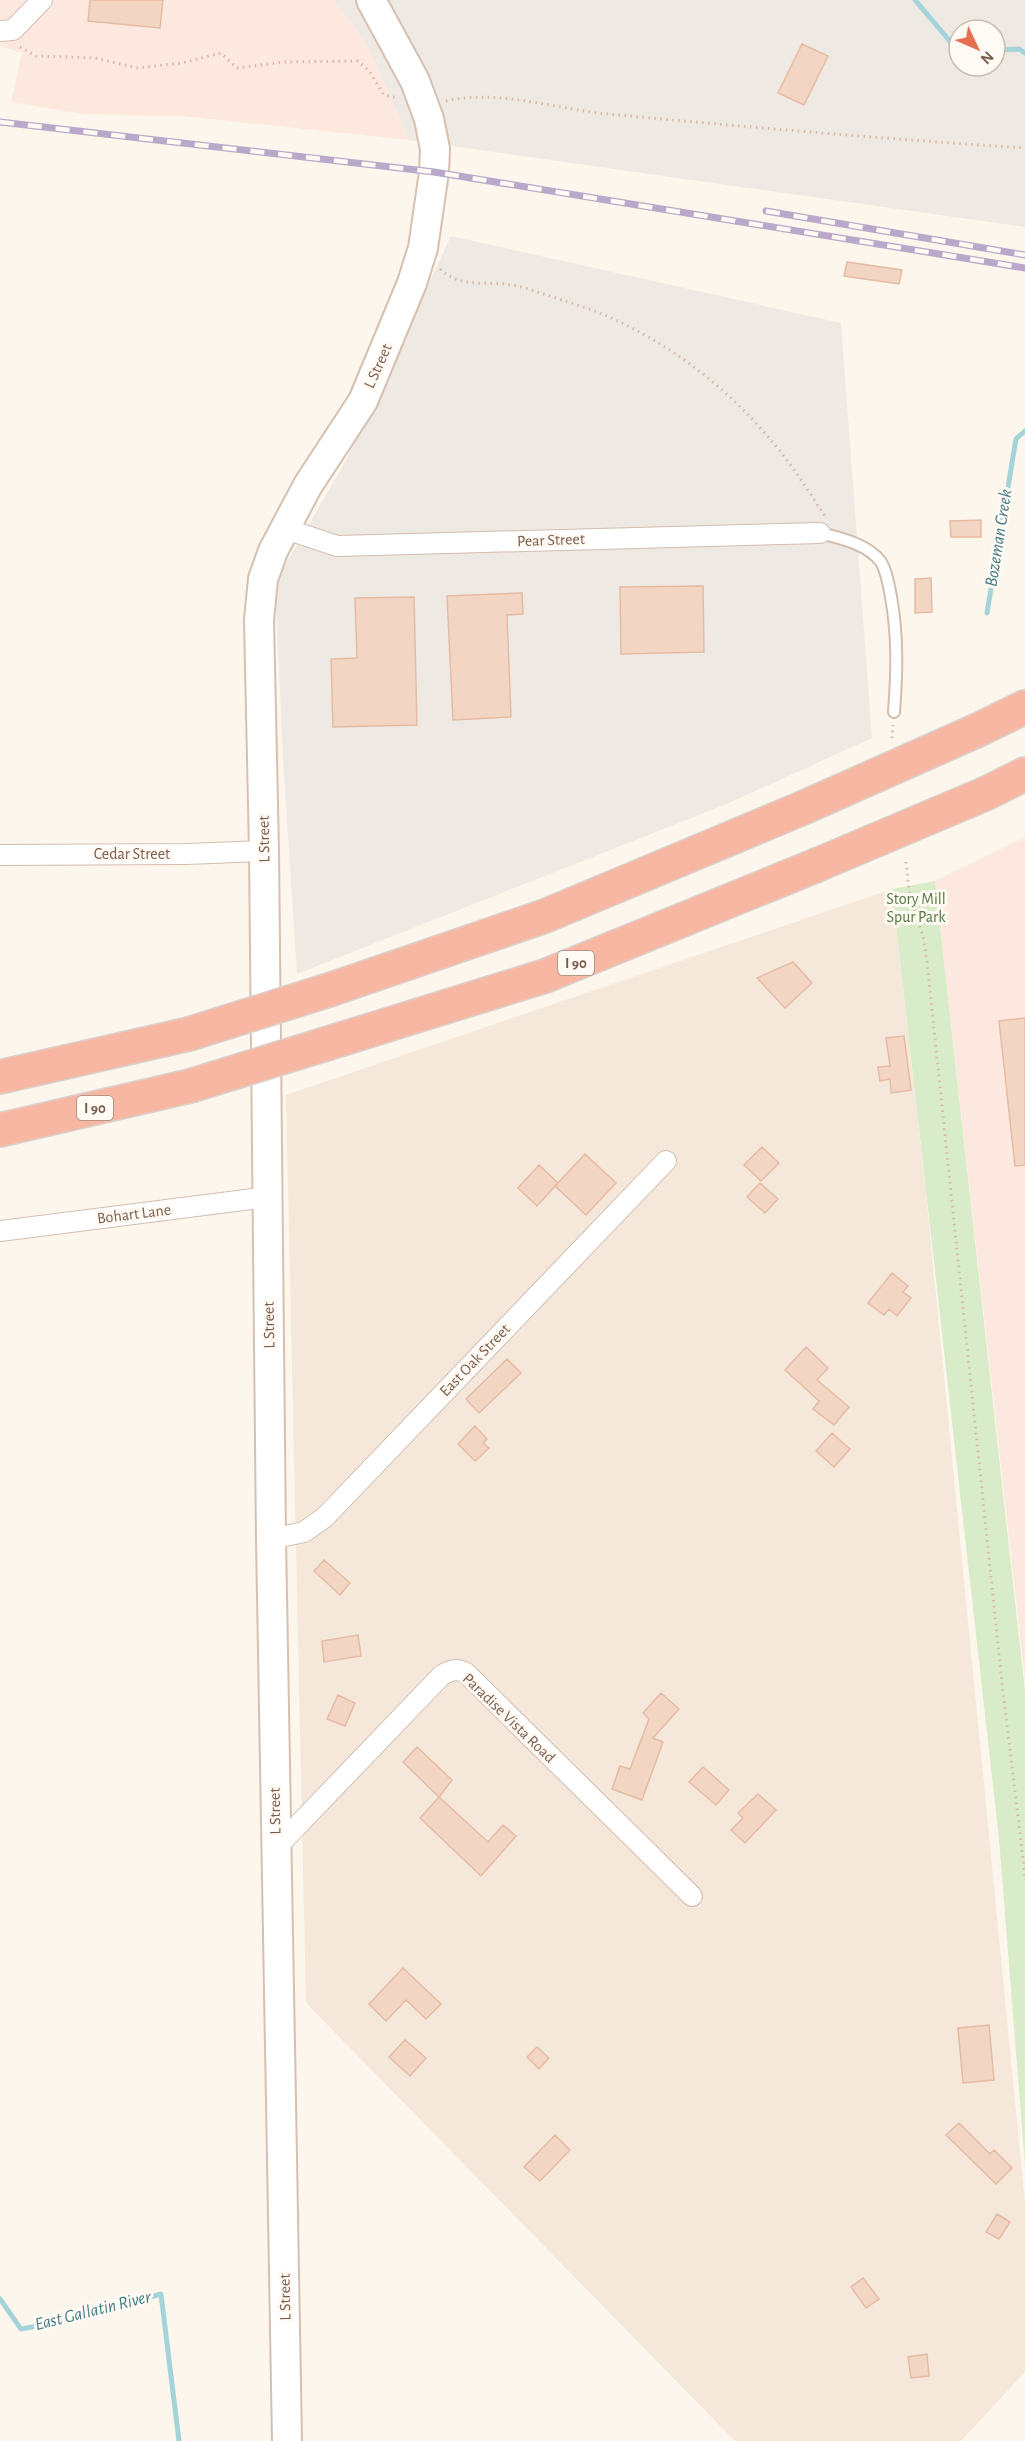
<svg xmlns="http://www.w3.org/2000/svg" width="1025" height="2441" viewBox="0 0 1025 2441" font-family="'Alegreya Sans',sans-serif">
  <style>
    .residential { fill: #f5e8da }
    .commercial { fill: #fde8e0 }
    .industrial { fill: #efe9e4; fill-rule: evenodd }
    .green { fill: #d8ecc9 }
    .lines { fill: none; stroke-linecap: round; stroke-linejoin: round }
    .stream { stroke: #a5d3da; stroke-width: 5 }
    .building { fill: #f3d5c3; stroke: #e6bba3; stroke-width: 1.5 }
    .lane-casing { stroke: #d1beb0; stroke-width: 14 }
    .street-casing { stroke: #d1beb0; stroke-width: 22 }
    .secondary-casing { stroke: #d6c0b0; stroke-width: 32 }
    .highway-casing { stroke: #dad1cd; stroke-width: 36 }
    .path { stroke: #d9b8a5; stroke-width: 3; stroke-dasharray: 1.5 4.5; stroke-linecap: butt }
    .lane { stroke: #fff; stroke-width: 10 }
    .street { stroke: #fff; stroke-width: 20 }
    .secondary { stroke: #fff; stroke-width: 28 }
    .highway { stroke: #f7b7a3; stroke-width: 33 }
    .rail-casing { stroke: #b9a8c9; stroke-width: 7 }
    .rail { stroke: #fffaf3; stroke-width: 4.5; stroke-dasharray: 14; stroke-linecap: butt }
    .highway-bridge-casing { stroke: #dad1cd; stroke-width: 36; stroke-linecap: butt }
    .highway-bridge { stroke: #f7b7a3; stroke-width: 33 }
    .labels { text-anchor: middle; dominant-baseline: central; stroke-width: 6; stroke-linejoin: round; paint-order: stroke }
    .shield { fill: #fffaf3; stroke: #a28b7f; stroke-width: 1.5 }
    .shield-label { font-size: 15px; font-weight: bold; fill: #7a5c4d }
    .street-label { font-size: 16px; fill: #7a5c4d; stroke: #fffaf3 }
    .park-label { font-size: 16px; fill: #537a41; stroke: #fffaf3 }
    .water-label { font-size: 18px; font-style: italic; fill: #437c86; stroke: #fffaf3 }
  </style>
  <rect width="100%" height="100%" fill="#fdf6ec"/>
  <path class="residential" d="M 892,889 L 926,1193 L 1025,2203 L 1025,2372 L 961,2441 L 735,2441 L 306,2003 L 286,1095 Z"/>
  <path class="commercial" d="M 0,0 L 334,0 L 368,46 L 409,140 L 182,116 L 82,114 L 11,102 L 22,53 L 0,46 Z
    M 1025,837 L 1025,1679 L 935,881 Z"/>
  <path class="industrial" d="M 334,0 L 1025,0 L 1025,227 L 409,140 L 368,46 ZM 959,30 L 995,30 L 995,66 L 959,66 Z
    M 451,236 L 841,323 L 872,738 L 729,803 L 297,974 L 283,759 L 275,583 L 344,464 Z"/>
  <path class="green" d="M 935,881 L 1025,1691 L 1025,2165 L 999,1839 L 892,889 Z"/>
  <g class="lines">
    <path class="stream" d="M 915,0 L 959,52
      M 995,50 L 1019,49 L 1025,53
      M 987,613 L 1016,439 L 1025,431
      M 0,2299 L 21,2329 L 66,2321 L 161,2294 L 179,2441"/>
  </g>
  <path class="building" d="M 90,0 L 163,0 L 160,28 L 88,21 Z
    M 802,44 L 828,56 L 804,105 L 778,93 Z
    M 847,262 L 902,270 L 899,284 L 844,276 Z
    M 981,520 L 981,537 L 951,537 L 950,521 Z
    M 931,578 L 932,612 L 915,613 L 915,579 Z
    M 703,586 L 704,652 L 621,654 L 620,587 Z
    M 522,593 L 523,614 L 507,615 L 511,717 L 453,720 L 447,596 Z
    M 414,597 L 417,725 L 333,727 L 331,659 L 357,658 L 355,598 Z
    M 793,962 L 812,983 L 785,1008 L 757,978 Z
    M 1025,1018 L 1025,1165 L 1015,1166 L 999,1021 Z
    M 904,1036 L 911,1090 L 891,1093 L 890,1079 L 880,1081 L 878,1067 L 890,1066 L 886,1038 Z
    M 762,1147 L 779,1163 L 761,1181 L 744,1165 Z
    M 585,1154 L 616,1183 L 586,1215 L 555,1186 Z
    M 539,1165 L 558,1183 L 537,1206 L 518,1188 Z
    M 760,1183 L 778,1199 L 765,1213 L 747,1197 Z
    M 892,1273 L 908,1286 L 903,1292 L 911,1298 L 897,1316 L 889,1309 L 884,1315 L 868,1303 Z
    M 806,1347 L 828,1368 L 817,1380 L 849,1407 L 834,1425 L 813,1409 L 819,1401 L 785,1370 Z
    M 507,1359 L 521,1373 L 479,1413 L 466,1399 Z
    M 475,1426 L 487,1439 L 483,1443 L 489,1448 L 475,1461 L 458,1444 Z
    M 832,1433 L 850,1449 L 834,1467 L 816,1451 Z
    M 324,1560 L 350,1583 L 340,1595 L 314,1571 Z
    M 358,1635 L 361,1656 L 324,1662 L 322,1641 Z
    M 661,1693 L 679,1709 L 653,1738 L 663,1742 L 642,1800 L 612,1789 L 620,1766 L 630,1769 L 649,1719 L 643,1713 Z
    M 338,1695 L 355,1703 L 345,1726 L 327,1719 Z
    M 417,1747 L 452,1780 L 439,1797 L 403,1762 Z
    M 703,1767 L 729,1790 L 716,1805 L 689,1782 Z
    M 758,1794 L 776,1810 L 745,1843 L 731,1830 L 743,1818 L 738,1813 Z
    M 439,1797 L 488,1842 L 503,1825 L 516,1836 L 481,1876 L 420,1818 Z
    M 403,1968 L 441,2004 L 426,2019 L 406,2000 L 386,2021 L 369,2004 Z
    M 989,2025 L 994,2080 L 963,2083 L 958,2028 Z
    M 405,2040 L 426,2058 L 410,2076 L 389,2057 Z
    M 537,2047 L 549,2058 L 539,2069 L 527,2057 Z
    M 959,2123 L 990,2154 L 994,2150 L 1012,2168 L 996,2184 L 946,2135 Z
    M 555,2135 L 570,2150 L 540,2181 L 524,2167 Z
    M 997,2214 L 1010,2222 L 999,2239 L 986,2232 Z
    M 863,2278 L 879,2299 L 866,2308 L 851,2287 Z
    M 927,2354 L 929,2376 L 911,2378 L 908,2357 Z"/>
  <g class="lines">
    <g class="lane-casing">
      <path id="lane" d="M 820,533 C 840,538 868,544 881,562 C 887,572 889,586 891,597 C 898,636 897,673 894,712"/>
    </g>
    <g class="street-casing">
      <path id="street" d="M 0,31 L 13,30 L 42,0
        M 286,529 L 337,546 L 820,533
        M 0,855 L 186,854 L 264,851
        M 0,1231 L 268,1197
        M 271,1539 L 304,1532 L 325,1517 L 666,1161
        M 276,1848 L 442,1675 C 451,1670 456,1668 466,1673 L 692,1896"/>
    </g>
    <g class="secondary-casing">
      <path id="secondary" d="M 287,2441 L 271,1539 L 264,851 L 259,620 L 263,579 L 273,551 L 308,485 L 363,401 L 412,283 L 423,248 L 434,172 L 435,149 L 429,119 L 415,81 L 371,0"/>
    </g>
    <g class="highway-casing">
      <path id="highway" d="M 978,730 L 1025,707
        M 987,793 L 1025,774
        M 332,989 L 545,916 L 805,807
        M 329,1043 L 545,976 L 817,865
        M 0,1077 L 189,1034
        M 0,1130 L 190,1086"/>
    </g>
    <path class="path" d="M 20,47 L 36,56 L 95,58 L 137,68 L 182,63 L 221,53 L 237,68 L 283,62 L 358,61 L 370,72 L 384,95 L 398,98
      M 446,101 C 499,89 555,109 608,114 C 747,127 886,139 1025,148
      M 440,269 C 459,287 481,282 505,284 C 516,285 529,289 540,293 C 566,301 593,309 618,321 C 684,352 742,401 786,459 C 800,477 812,497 825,516
      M 892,738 L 893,725
      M 906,862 L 910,898 L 923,936 L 927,962 L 1002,1683 L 1025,1876"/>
    <use href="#lane" class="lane"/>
    <use href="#street" class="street"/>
    <use href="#secondary" class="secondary"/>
    <use href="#highway" class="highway"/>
    <g class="rail-casing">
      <path id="rail" d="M 0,122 L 434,172 L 1025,268
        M 766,211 L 1025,255"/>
    </g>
    <use href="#rail" class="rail"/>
    <g class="highway-bridge-casing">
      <path id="highway-bridge" d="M 805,807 L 978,730
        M 817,865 L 987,793
        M 189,1034 L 332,989
        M 190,1086 L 329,1043"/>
    </g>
    <use href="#highway-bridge" class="highway-bridge"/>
  </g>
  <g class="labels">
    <g class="shield">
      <rect x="558" y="951" width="36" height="24" rx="4.5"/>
      <rect x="77" y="1096" width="36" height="24" rx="4.5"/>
    </g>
    <g class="shield-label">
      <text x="576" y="963">I 90</text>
      <text x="95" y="1108">I 90</text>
    </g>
    <g class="street-label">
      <text transform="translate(378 366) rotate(-66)">L Street</text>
      <text transform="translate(551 540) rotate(-2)">Pear Street</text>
      <text transform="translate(264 839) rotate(-91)">L Street</text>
      <text x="132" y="854">Cedar Street</text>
      <text transform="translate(134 1214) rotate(-7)">Bohart Lane</text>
      <text transform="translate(269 1325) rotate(-91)">L Street</text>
      <text transform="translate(475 1360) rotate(-46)">East Oak Street</text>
      <text transform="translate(509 1718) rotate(44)">Paradise Vista Road</text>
      <text transform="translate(275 1811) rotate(-91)">L Street</text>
      <text transform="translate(285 2297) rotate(-91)">L Street</text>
    </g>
    <g class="park-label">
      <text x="916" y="899">Story Mill<tspan x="916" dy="18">Spur Park</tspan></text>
    </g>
    <g class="water-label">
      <text transform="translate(999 538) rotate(-81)">Bozeman Creek</text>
      <text transform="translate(93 2311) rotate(-14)">East Gallatin River</text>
    </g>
  </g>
  <g transform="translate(977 48) rotate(134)"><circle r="28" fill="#fffaf3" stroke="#cabbb1" stroke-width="1.5"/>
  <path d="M0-4.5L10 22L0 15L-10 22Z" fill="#e76f51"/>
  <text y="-9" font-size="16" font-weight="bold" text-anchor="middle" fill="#7a5c4d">N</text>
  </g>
</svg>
